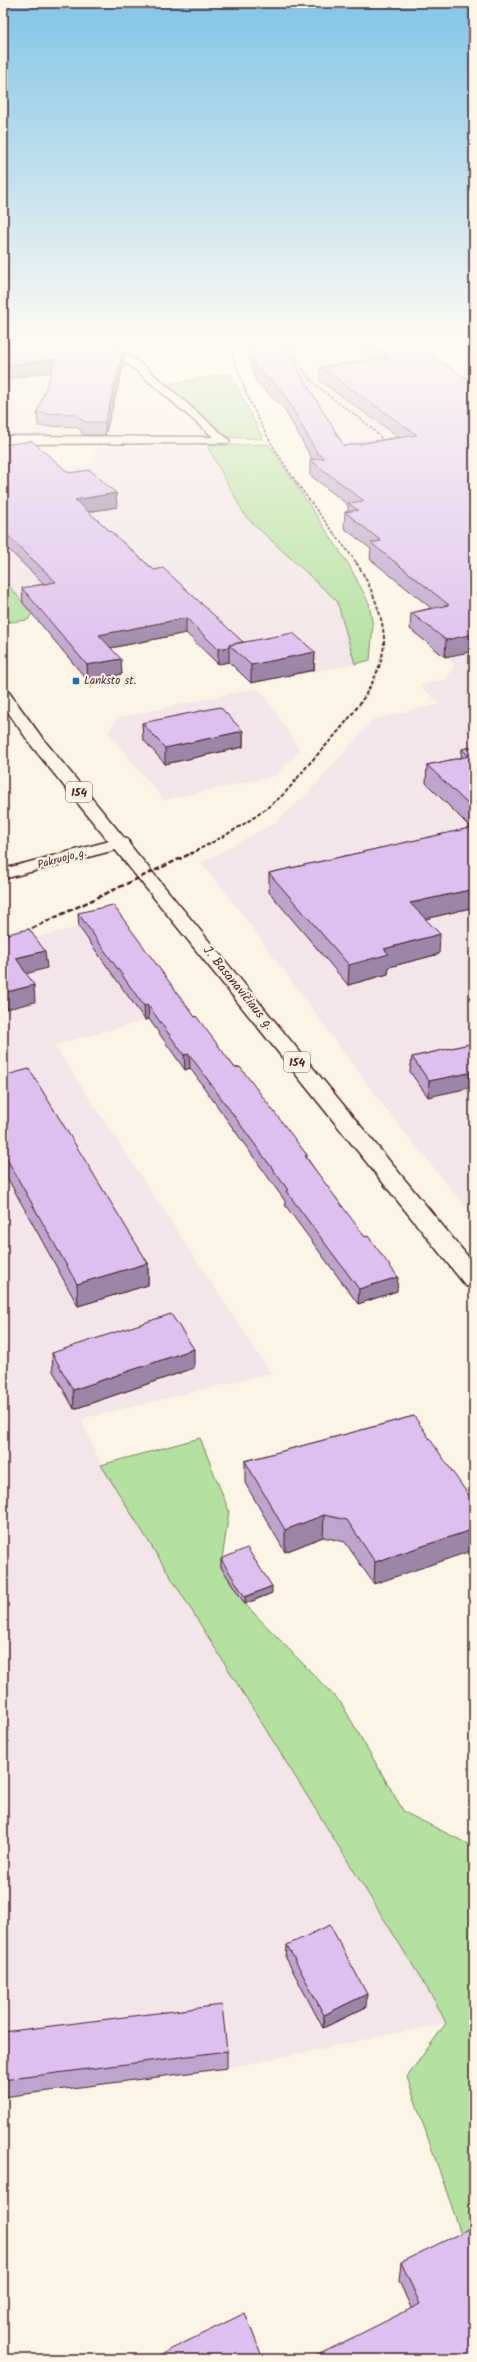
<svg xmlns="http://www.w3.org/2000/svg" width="477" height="2362" viewBox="0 0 477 2362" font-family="Kalam,sans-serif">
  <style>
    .built { fill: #f3e5e8 }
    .green { fill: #b3e19f; stroke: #7e8065 }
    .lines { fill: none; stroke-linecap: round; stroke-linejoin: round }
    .minor-casing { stroke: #4a1f2b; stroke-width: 3 }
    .major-casing { stroke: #4a1f2b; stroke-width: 3 }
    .minor { fill: #fcf5e5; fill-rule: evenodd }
    .major { fill: #fcf5e5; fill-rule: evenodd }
    .rail-far2 { stroke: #4a1f2b; stroke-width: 1.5; stroke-dasharray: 3 1.5; stroke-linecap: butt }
    .rail-far1 { stroke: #4a1f2b; stroke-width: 2; stroke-dasharray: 4 2; stroke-linecap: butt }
    .rail { stroke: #4a1f2b; stroke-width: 2.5; stroke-dasharray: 5.5 2.5; stroke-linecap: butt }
    .wall { fill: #bea5ce; stroke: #4a1f2b }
    .shaded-wall { fill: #9b86a7; stroke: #4a1f2b }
    .building { fill: #ddc0ef; stroke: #4a1f2b }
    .poi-dot { fill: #1f6fb2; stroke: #fcf5e5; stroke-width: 1.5 }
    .labels { text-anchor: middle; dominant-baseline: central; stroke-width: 4; stroke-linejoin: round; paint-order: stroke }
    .far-poi-label { font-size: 11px; fill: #4a1f2b; stroke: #fcf5e5; text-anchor: start }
    .far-street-label { font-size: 11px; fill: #4a1f2b; stroke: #fcf5e5 }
    .shield { fill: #fcf5e5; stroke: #7f5f63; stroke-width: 1 }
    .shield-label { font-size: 12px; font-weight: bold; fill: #4a1f2b }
    .street-label { font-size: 13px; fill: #4a1f2b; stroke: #fcf5e5 }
  </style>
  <rect width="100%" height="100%" fill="#fcf5e5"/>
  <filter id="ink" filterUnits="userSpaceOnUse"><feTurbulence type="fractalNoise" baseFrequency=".025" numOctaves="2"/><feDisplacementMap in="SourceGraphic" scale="8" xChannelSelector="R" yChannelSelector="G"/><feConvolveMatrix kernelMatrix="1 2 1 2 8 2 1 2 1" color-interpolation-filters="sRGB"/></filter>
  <g filter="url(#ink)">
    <path class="built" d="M 81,338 L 137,375 L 196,433 L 3,434 L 3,358 Z
      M 243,338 L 381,338 L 474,398 L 474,1217 L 385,1108 L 225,891 L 201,863 L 276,822 L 309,792 L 374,719 L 440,704 L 419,685 L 447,679 L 455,664 L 410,629 L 457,620 L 424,592 L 414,594 L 370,559 L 380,557 L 344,528 L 357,526 L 362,516 L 310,475 L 323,473 L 314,465 L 286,411 L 255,382 Z
      M 97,446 L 207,446 L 246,517 L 337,601 L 355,664 L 251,683 L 229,662 L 218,664 L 145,592 L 23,603 L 3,579 L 3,559 L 13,556 L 3,546 L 3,476 L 89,464 Z
      M 257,688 L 263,694 L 300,750 L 275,776 L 164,800 L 108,733 L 118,718 Z
      M 79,927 L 181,1011 L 54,1045 L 271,1373 L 81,1419 L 101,1465 L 435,2001 L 446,2023 L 227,2068 L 3,2097 L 3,953 L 26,940 Z"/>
    <path class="green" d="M 96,338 L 214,338 L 212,345 C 199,343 185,338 172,339 C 150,339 113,351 96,338 Z
      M 230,373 L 263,439 L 225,437 L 165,385 Z
      M 269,444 L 349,565 L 369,603 L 373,626 L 370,660 L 355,664 L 337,601 L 246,517 L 207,446 Z
      M 3,579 L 32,613 L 28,620 L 3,623 Z
      M 200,1438 L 229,1511 L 221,1567 L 245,1604 L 341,1703 L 404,1812 L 474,1847 L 474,2265 L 466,2248 L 407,2077 L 446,2023 L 435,2001 L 101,1465 Z"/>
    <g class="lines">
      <g class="minor-casing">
        <path id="minor" d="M 91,338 L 103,338 L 145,367 L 228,439 L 230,441 L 228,443 L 3,444 L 3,436 L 213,437 L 137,371 Z
          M 121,838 L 127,839 L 130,843 L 127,847 L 3,879 L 3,869 Z"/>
      </g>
      <g class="major-casing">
        <path id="major" d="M 3,689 L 8,691 L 43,739 L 474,1264 L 474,1288 L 466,1286 L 31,745 L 3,705 Z"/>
      </g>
      <use href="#minor" class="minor"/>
      <use href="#major" class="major"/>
      <path class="rail-far2" d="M 230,338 C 230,352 235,363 240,376 C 264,446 312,504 356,562
        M 297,338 C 285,375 344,404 367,424 C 375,431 383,440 391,448
        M 442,338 L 474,361
        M 466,338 L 474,344"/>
      <path class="rail-far1" d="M 190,854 C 221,838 251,822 278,799 C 289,790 298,777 308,765 C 337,733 381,689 384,643 C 385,619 369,580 355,561"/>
      <path class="rail" d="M 3,942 L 192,853"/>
    </g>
    <path class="wall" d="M 3,338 L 104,348 L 124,351 L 124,364 L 105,435 L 84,435 L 77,427 L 38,426 L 37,413 L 52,372 L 6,379 L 3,387 Z
      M 243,338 L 292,338 L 297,351 L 296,364 L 293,362 L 344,446 L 399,437 L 320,381 L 320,367 L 372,360 L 339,338 L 403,338 L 474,383 L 445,657 L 410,629 L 411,613 L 431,608 L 370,559 L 371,549 L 344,528 L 345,512 L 348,512 L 348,505 L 310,475 L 310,460 L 312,459 L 283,407 L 256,382 Z
      M 3,445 L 116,493 L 117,507 L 88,512 L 154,570 L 243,642 L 315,652 L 314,670 L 251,683 L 229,662 L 218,664 L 186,633 L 111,648 L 122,674 L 88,681 L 23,603 L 22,588 L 44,584 L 3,544 Z
      M 142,723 L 243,731 L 243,747 L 165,764 L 143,739 Z
      M 474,747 L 474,907 L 425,919 L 439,954 L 389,967 L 388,974 L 348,985 L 269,892 L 269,873 L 471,828 L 426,783 L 427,765 L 461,758 L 462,749 Z
      M 78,913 L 195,1017 L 235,1068 L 307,1155 L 307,1158 L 397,1291 L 358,1304 L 285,1205 L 285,1201 L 190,1068 L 185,1070 L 149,1019 L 145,1020 L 79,927 Z
      M 474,1043 L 428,1097 L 410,1072 L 412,1057 Z
      M 3,1076 L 148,1263 L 148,1285 L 78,1306 L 3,1170 Z
      M 52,1353 L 194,1368 L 74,1409 L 53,1371 Z
      M 414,1416 L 374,1584 L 345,1542 L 323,1537 L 285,1552 L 245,1483 L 245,1461 Z
      M 221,1559 L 272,1593 L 245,1604 L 221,1567 Z
      M 287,1945 L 366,2007 L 323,2028 L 286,1958 Z
      M 3,2032 L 227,2051 L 227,2068 L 3,2097 Z
      M 401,2262 L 474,2359 L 411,2308 L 399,2281 Z"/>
    <path class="shaded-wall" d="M 124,351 L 124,364 L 105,435 L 105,422 Z
      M 56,359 L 57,371 L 6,379 L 3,387 L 3,371 L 5,366 Z
      M 116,493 L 117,507 L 76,514 L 75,500 Z
      M 186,618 L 186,633 L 100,650 L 99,635 Z
      M 474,634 L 474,651 L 445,657 L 446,640 Z
      M 229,647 L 229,662 L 218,664 L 218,649 Z
      M 315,652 L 314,670 L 251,683 L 251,665 Z
      M 121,659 L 122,674 L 88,681 L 87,665 Z
      M 243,731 L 243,747 L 165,764 L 165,748 Z
      M 474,889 L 474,907 L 409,923 L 410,903 Z
      M 440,934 L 439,954 L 389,967 L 388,974 L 348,985 L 349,965 L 384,949 Z
      M 45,951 L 47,968 L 18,976 L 16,958 Z
      M 34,985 L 35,1002 L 3,1010 L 3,993 Z
      M 148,1005 L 149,1019 L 145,1020 L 144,1006 Z
      M 189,1054 L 190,1068 L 185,1070 L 184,1055 Z
      M 474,1072 L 474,1087 L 428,1097 L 429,1081 Z
      M 148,1263 L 148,1285 L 78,1306 L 77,1284 Z
      M 398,1277 L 397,1291 L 358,1304 L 359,1289 Z
      M 194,1349 L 194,1368 L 74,1409 L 73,1390 Z
      M 324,1515 L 323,1537 L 285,1552 L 285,1530 Z
      M 474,1529 L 474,1550 L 374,1584 L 375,1562 Z
      M 272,1586 L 272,1593 L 245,1604 L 245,1597 Z
      M 367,1994 L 366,2007 L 323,2028 L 324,2015 Z"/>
    <path class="building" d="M 3,338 L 89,338 L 104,348 L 117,346 L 124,351 L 105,422 L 84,422 L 76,414 L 37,413 L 56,359 L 5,366 L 3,371 Z
      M 247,338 L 292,338 L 297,351 L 279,338 L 344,446 L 417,435 L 320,367 L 390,358 L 359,338 L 403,338 L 474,383 L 474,634 L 446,640 L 411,613 L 449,605 L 371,543 L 381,541 L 345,512 L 358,510 L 348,503 L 364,501 L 310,460 L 324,458 L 317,453 L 283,392 L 256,368 Z
      M 32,441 L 69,473 L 90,470 L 116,493 L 75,500 L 154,570 L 163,568 L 243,642 L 229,645 L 229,647 L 218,649 L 186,618 L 99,635 L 121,659 L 87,665 L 22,588 L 56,582 L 3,531 L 3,445 Z
      M 293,633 L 315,652 L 251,665 L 229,645 Z
      M 220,707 L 243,731 L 165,748 L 142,723 Z
      M 474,747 L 474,810 L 427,765 L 469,756 L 462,749 Z
      M 474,827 L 474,889 L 410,903 L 440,934 L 384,949 L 389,954 L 349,965 L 269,873 Z
      M 113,905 L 195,1017 L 196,1016 L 235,1068 L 240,1067 L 307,1155 L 305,1156 L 365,1237 L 368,1236 L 398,1277 L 359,1289 L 286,1191 L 288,1190 L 189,1054 L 184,1055 L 148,1005 L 144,1006 L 78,913 Z
      M 29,929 L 45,951 L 16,958 L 34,985 L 3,993 L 3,935 Z
      M 474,1043 L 474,1072 L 429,1081 L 412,1057 Z
      M 29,1069 L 148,1263 L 77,1284 L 3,1152 L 3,1076 Z
      M 171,1314 L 194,1349 L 73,1390 L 52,1353 Z
      M 414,1416 L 474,1503 L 474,1529 L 375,1562 L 347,1520 L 324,1515 L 285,1530 L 245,1461 Z
      M 247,1548 L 272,1586 L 245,1597 L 221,1559 Z
      M 330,1925 L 367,1994 L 324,2015 L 287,1945 Z
      M 222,2005 L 227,2051 L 3,2080 L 3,2032 Z
      M 469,2229 L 474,2239 L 474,2359 L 310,2359 L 420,2304 L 401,2262 Z
      M 245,2313 L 263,2359 L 151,2359 Z"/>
  </g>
  <linearGradient id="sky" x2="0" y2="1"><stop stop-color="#83c5e7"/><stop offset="0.51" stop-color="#fefaf3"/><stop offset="1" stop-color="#fefaf3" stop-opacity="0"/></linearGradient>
  <rect width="477" height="668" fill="url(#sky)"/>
  <rect class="poi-dot" x="72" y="677" width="8" height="8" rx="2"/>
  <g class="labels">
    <g class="far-poi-label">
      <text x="84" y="681">Lanksto st.</text>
    </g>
    <g class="far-street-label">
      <text transform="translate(62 859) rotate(-15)">Pakruojo g.</text>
    </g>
    <g class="shield">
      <rect x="66" y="782" width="26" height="20" rx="3"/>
      <rect x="284" y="1052" width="26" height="20" rx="3"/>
    </g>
    <g class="shield-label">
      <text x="79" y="792">154</text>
      <text x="297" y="1062">154</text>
    </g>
    <g class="street-label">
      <text transform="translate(238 988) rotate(51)">J. Basanavičiaus g.</text>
    </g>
  </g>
  <rect width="477" height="2362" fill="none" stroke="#fcf5e5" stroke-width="16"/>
  <rect x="8" y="8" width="461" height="2346" fill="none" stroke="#4a1f2b" stroke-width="1.5" filter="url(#ink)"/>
</svg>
